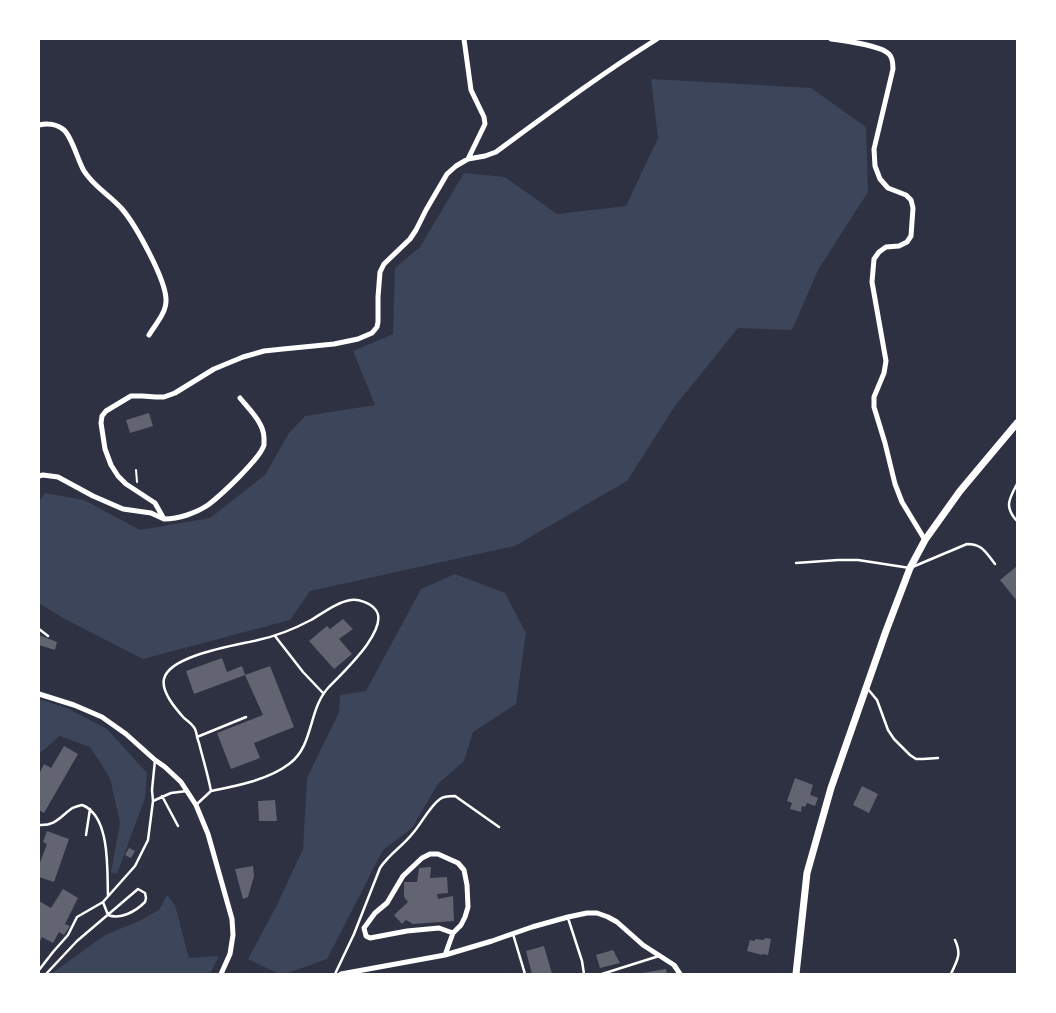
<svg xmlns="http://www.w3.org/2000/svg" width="1056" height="1013" viewBox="0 0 1056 1013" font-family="Lato,sans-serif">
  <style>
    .green { fill: #3c4559 }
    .building { fill: #626471 }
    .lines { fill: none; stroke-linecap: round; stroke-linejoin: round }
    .path { stroke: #fff; stroke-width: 2 }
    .service { stroke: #fff; stroke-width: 2.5 }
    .minor { stroke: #fff; stroke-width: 5 }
    .secondary { stroke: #fff; stroke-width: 7 }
  </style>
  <rect width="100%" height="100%" fill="#2d3142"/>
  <path class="green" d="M 651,79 L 811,88 L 866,127 L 868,192 L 818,270 L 792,330 L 738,328 L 675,406 L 627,481 L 515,546 L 310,591 L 290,620 L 143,659 L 61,617 L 39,603 L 39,501 L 45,493 L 84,500 L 140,530 L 210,518 L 265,475 L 289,433 L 305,416 L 375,405 L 353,351 L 393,334 L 395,268 L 420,247 L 464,173 L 505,177 L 557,214 L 626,206 L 658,138 Z
    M 455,574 L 505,593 L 526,633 L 516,704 L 473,732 L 464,761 L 438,784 L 412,828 L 383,850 L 327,959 L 285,974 L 279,974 L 248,959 L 277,905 L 303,849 L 307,778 L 339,712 L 340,695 L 366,691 L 421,589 Z
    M 39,699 L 69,709 L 107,729 L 147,773 L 145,798 L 117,874 L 111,872 L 120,823 L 110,778 L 90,747 L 60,736 L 39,754 Z
    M 167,895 L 175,905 L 189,958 L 219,956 L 210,974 L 51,974 L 105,935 L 139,921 L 159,910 Z"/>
  <path class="building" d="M 149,413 L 153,426 L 130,433 L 126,420 Z
    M 1017,566 L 1017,601 L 1000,580 Z
    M 343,619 L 353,629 L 339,639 L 352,654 L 334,669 L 309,641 L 327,626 L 330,629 Z
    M 39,635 L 57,642 L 55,650 L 39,645 Z
    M 222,658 L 227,672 L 242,666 L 245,675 L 194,694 L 186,671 Z
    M 270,666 L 294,727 L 254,743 L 260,758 L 231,769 L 217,733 L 263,715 L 245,675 Z
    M 64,746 L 78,754 L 44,813 L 39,810 L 39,774 L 44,764 L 51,768 Z
    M 795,778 L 813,785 L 810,795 L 818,798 L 815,806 L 807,803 L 805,807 L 802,806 L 801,812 L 790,809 L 792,803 L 787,801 Z
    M 862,786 L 878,794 L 869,813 L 853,805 Z
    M 275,800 L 277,821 L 259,821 L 258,801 Z
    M 47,831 L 69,839 L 54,882 L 39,877 L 39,865 L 47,844 L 43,842 Z
    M 129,848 L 135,851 L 131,858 L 125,855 Z
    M 253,866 L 254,876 L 248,897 L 243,899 L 235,869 Z
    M 431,867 L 430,878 L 447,877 L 448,893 L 437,894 L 438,899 L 453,896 L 454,921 L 413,924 L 406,920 L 402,924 L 394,915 L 408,902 L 404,897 L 404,882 L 417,882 L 419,868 Z
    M 63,889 L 78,898 L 65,924 L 70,926 L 64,935 L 59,932 L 53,943 L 42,937 L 39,943 L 39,901 L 51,908 Z
    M 765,938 L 771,939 L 768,955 L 762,954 L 762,955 L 747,951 L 750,940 L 755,941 L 755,939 L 764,940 Z
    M 544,946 L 552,974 L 532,974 L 526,951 Z
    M 613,950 L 620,963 L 600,968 L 596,955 Z
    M 666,969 L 667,974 L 642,974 L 642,973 Z"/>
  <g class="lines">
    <path class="path" d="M 136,470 L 137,482"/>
    <path class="service" d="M 1017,484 C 1009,499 1004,507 1017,521
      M 796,563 L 838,560 L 858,560 L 910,568 L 967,544 C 983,544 986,553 995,564
      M 39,629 L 48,636
      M 275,636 L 303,672 L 323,693
      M 867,688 L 877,700 L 888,730 L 894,739 L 910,755 L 916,759 L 923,759 L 938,758
      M 197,737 L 246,717
      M 162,796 L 178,826
      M 153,801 L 171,793 L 187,791
      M 197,804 L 211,791 C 208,775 203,759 199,743 C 197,739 197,733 195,729 C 193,725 188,721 184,718 C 176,709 161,692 164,679 C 169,655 238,645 258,640 C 277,636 294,629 311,620 C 323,613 337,602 351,600 C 359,599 370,603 375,609 C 392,628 340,675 328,688 C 308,710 314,746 289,764 C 268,780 236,786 211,791
      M 39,825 C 55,826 59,818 71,809 C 74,807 79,806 82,805 C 85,806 87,807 89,809 C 110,825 107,872 108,896
      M 86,835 L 90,809
      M 103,902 L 108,915
      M 568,918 L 582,961 L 584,974
      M 513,934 L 525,974
      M 39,970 L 53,952 L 68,935 L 77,917 L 103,902 L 135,866 L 148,840 L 153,801 L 152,790 L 155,760
      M 46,974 L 77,941 L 138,889 L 145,893 L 146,898 L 145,902 C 136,911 121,920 108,915
      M 335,974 L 354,934 L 380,868 C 389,854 403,846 413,833 C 421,824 430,806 440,799 C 444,796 450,796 455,796 L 499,827
      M 602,974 L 659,956
      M 951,974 C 957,960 962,955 955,940"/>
    <path class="minor" d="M 464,39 L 471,90 L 484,117 L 485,124 L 468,159
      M 831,39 C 844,41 880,45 889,54 C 893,58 893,64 893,69 L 874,149 L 875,166 L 880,179 L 888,188 L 906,195 L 911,200 L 913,208 L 911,236 L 907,242 L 899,246 L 886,247 L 879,252 L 874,259 L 872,282 L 886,361 L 884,373 L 874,397 L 874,407 L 885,443 L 895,484 L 902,502 L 925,540
      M 39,125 C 47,123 57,124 64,130 C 72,137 78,161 84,171 C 94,187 110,195 122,209 C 135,224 167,281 166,301 C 166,313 155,325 149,335
      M 39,476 L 43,475 L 58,477 L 93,496 L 123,509 L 151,513 L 164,519 L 155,503 L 126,484 L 118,476 L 111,465 L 105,449 L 101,423 L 102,416 L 106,411 L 131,396 L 142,396 L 156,397 L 164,397 L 175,393 L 214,369 L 243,357 L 264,351 L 283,349 L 334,344 L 358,339 L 372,333 L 377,327 L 378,322 L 378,297 L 380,272 L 384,264 L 410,239 L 416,230 L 426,210 L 447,174 L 456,166 L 468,159 L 485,156 L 496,152 C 549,113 601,74 657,39
      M 164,519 C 179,519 196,513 208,505 C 220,496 260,459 264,445 C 264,443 264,440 264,438 C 264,423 249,409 240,398
      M 39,694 L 74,705 L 102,717 L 126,734 L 155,760 L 165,767 L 181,782 L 196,805 L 208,834 L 232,919 L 233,935 L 230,954 L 221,974
      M 445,955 L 453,933 L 461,925 L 465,917 L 468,907 L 467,885 L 464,870 L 458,863 L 438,854 L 430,854 L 422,858 L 403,876 L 387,903 L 375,913 L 364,928 L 366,936 L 370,938 L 407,931 L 439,928 L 453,933
      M 341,974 L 445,955 L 492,941 L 532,927 L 568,917 L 587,913 L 597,913 L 608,917 L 617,922 L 643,945 L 674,965 L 680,974"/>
    <path class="secondary" d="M 796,974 L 807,873 L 831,788 L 886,631 L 910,568 L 925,540 L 960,491 L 1017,423"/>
  </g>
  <rect width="1056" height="1013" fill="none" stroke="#ffffff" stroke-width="80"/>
</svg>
